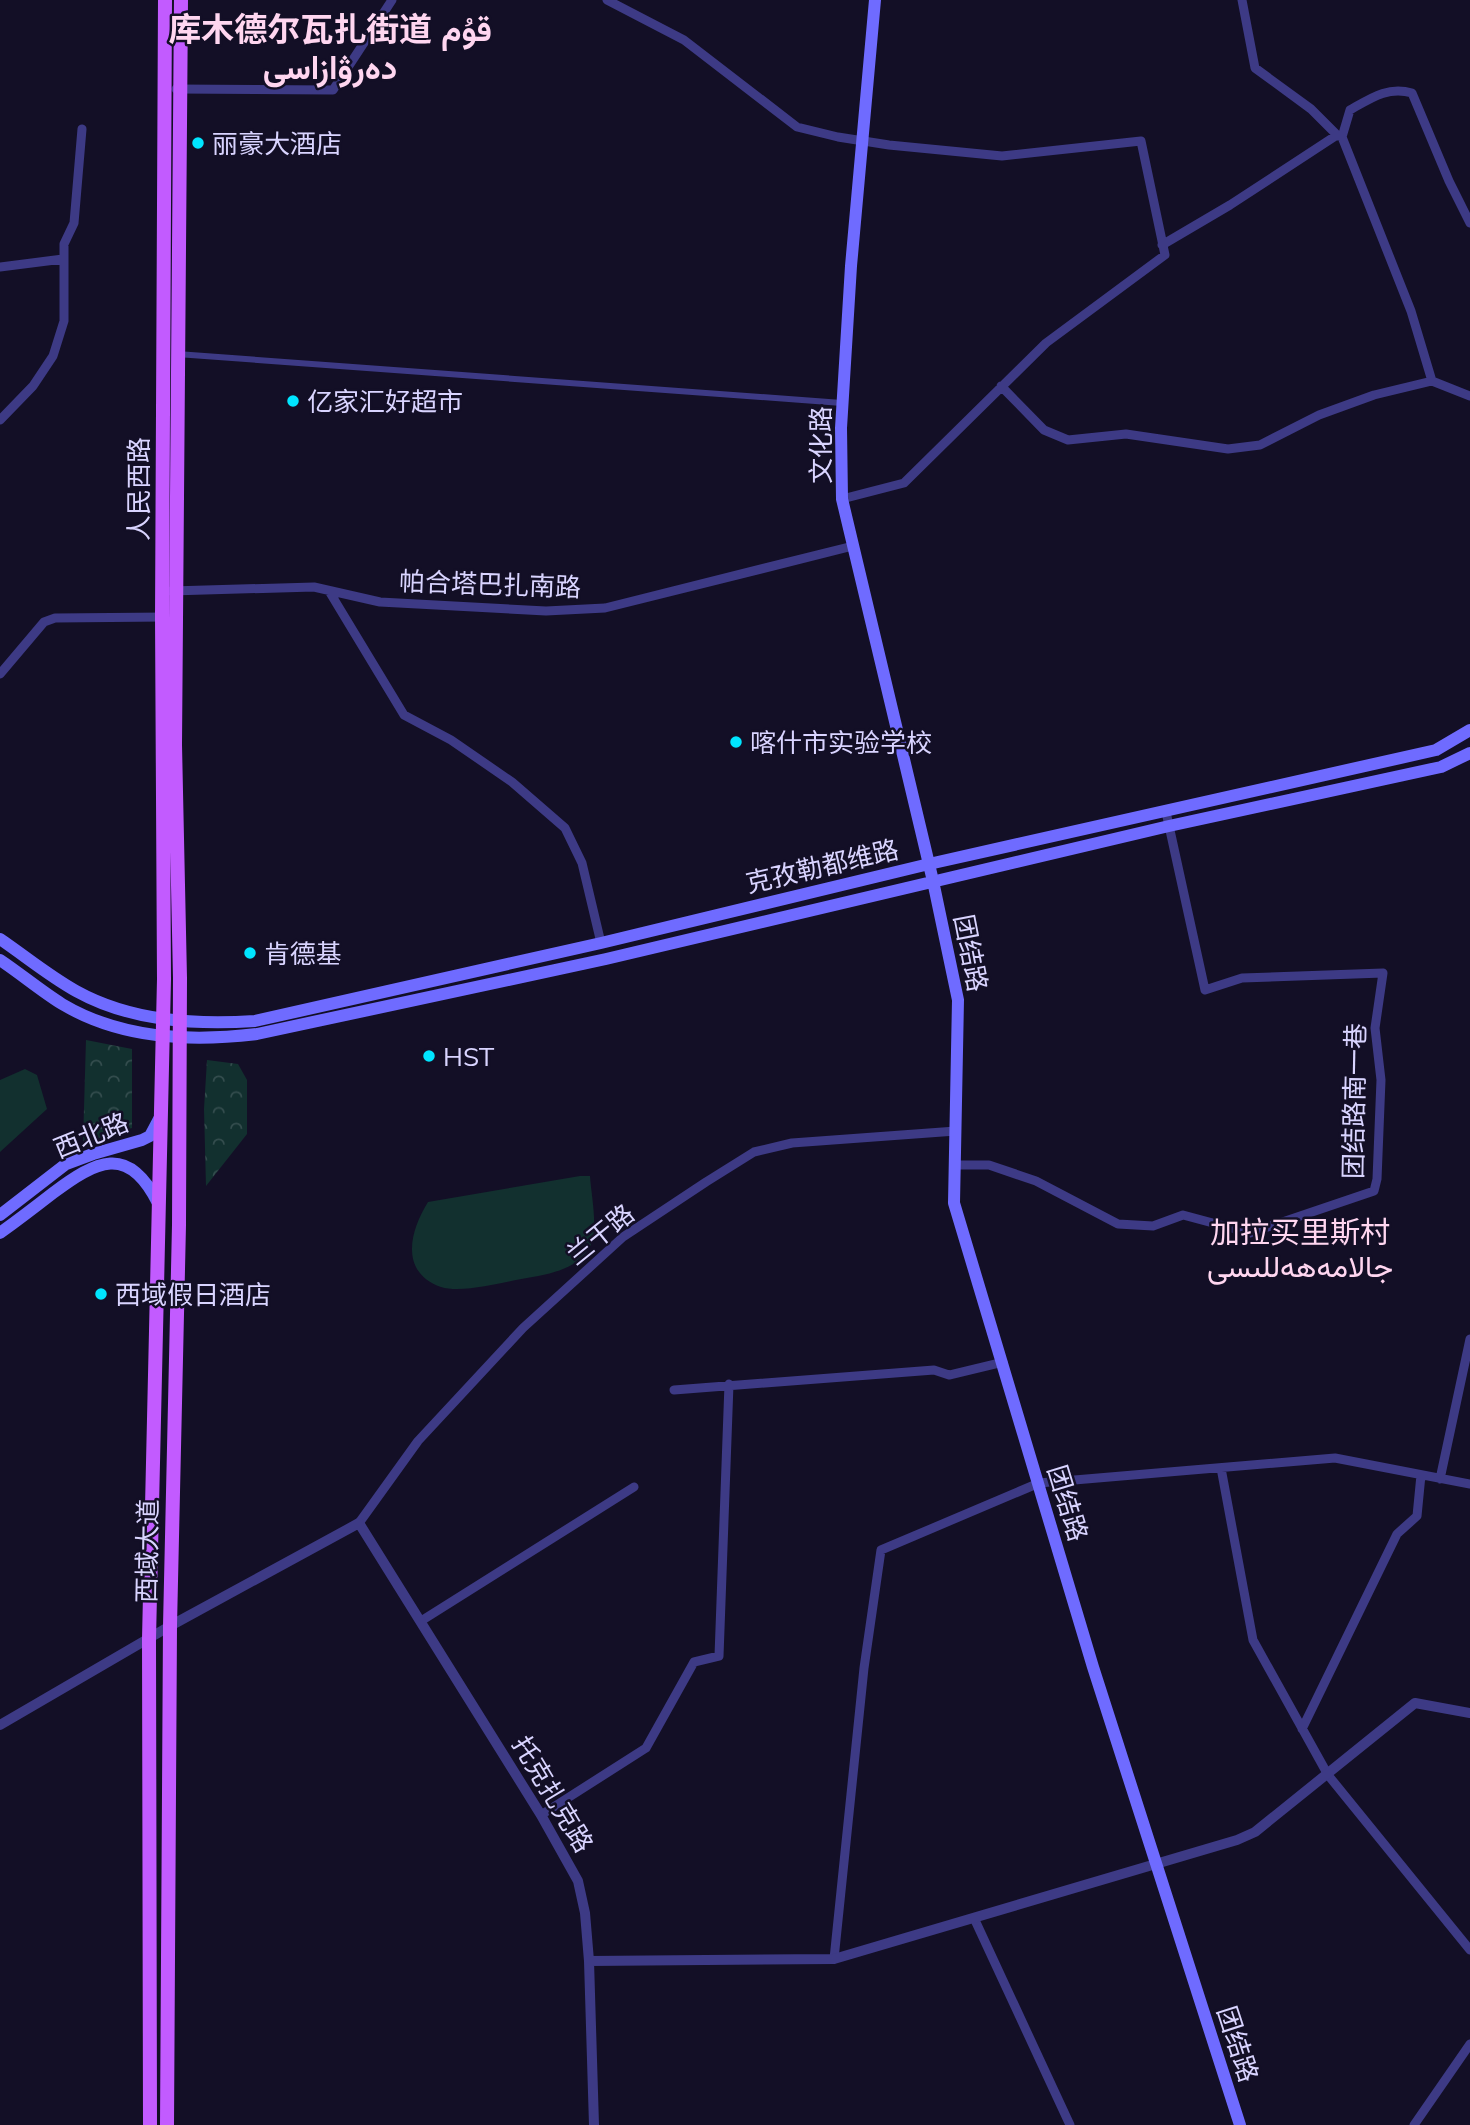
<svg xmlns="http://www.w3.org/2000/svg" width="1470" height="2125" viewBox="0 0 1470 2125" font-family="Mulish,Vazirmatn,'Noto Sans SC',sans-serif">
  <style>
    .park { fill: url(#park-crowns) }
    .pitch { fill: #12302f }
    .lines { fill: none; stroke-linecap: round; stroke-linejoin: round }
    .pedestrian { stroke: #3d3a85; stroke-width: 6 }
    .minor { stroke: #3d3a85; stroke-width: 9 }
    .tertiary { stroke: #3d3a85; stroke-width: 10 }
    .secondary { stroke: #6f6bff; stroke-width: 12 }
    .primary { stroke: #c25bff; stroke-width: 14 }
    .poi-dot { fill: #00e5ff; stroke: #130f26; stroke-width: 2.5 }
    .labels { text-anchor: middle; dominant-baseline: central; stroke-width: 5; stroke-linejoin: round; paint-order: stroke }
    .poi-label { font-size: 26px; fill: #d9d4ff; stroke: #130f26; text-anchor: start }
    .street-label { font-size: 26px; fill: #d9d4ff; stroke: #130f26 }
    .quarter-label { font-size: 30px; fill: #ffd6f0; stroke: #130f26 }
    .district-label { font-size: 33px; font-weight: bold; fill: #ffd6f0; stroke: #130f26 }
  </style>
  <defs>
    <pattern id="park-crowns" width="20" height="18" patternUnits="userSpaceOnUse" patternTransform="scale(1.75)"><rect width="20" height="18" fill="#12302f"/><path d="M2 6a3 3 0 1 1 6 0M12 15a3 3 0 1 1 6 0" fill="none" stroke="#344d4e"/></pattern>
  </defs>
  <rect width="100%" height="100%" fill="#130f26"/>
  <path class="park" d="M 86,1040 L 132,1049 L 132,1128 L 83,1143 Z
    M 207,1060 L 238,1064 L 247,1080 L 247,1134 L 206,1186 L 204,1109 Z"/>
  <path class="pitch" d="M 25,1069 L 37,1075 L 47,1109 L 0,1152 L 0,1080 Z
    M 580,1176 L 590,1176 C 591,1195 600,1234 588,1250 C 572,1273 541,1275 516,1280 C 497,1284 460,1293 441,1287 C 399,1272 410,1231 428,1202 Z"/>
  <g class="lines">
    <path class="pedestrian" d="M 177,354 L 842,403"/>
    <path class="minor" d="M 607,0 L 684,40 L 797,127 L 838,137 L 889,145 L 1002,156 L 1141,141 L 1165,255 L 1046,343 L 904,483 L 842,499
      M 1242,0 L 1255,68 L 1311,109 L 1337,135 L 1342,137 L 1411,311 L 1432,381
      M 176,89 L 333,90 L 392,0
      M 1342,137 L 1350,110 C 1371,98 1388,86 1412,93 L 1449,181 L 1470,223
      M 1162,245 L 1230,205 L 1337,135
      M 0,267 L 63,259
      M 1432,381 L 1470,396
      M 1001,386 L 1044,430 L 1068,440 L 1126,434 L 1228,449 L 1260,445 L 1319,415 L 1374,395 L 1432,381
      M 0,420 L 33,386 L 53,356 L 64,321 L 64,244 L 74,223 L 82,129
      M 171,591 L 314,587 L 380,602 L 546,611 L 605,608 L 853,546
      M 329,591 L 404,715 L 451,740 L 512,782 L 565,828 L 582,863 L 601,943
      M 0,674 L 44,622 L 55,618 L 166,617
      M 955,1165 L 989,1165 L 1036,1181 L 1118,1224 L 1153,1226 L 1183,1215 L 1250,1233 L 1374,1191 L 1377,1179 L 1381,1080 L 1375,1028 L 1383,973 L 1242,978 L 1205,990 L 1166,812
      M 674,1390 L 934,1370 L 949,1375 L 1003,1362
      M 1221,1468 L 1253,1640 L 1328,1775 L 1470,1950
      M 1440,1479 L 1470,1339
      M 359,1523 L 418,1441 L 523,1328 L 623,1237 L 706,1182 L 754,1152 L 792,1143 L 956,1131
      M 421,1621 L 634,1487
      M 1302,1729 L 1397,1534 L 1417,1516 L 1421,1475
      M 541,1815 L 646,1748 L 694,1662 L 719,1656 L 729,1384
      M 974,1918 L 1070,2125
      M 834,1959 L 864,1668 L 881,1550 L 1039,1483 L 1335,1458 L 1470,1484
      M 1414,2125 L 1470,2044"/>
    <path class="tertiary" d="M 0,1725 L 170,1626 L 359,1523 L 541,1815 L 578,1881 L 585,1913 L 589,1961 L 594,2125
      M 589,1961 L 834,1959 L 1237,1840 L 1255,1832 L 1415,1703 L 1470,1713"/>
    <path class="secondary" d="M 875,0 L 851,266 L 841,428 L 842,499 L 933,881 L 958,1000 L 954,1203 L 1093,1667 L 1240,2125
      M 0,939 C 25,956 49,976 76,991 C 130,1021 194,1025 255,1021 L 601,943 L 929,864 L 1436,750 L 1470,730
      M 0,960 C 21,974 41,991 62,1004 C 121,1039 190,1042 257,1034 L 606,959 L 1169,826 L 1441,767 L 1470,753
      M 0,1215 L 66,1164 L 93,1154 L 142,1140 L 150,1136 L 159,1119
      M 0,1233 C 18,1220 35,1207 53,1193 C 96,1161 128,1143 158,1203"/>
    <path class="primary" d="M 150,2125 L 149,1639 L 164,979 L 162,617 L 165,0
      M 167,2125 L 170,1626 L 179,1225 L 180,978 L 175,745 L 181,0"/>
  </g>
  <g class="poi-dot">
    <circle cx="198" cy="143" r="7"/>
    <circle cx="293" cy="401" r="7"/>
    <circle cx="736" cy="742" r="7"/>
    <circle cx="250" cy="953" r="7"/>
    <circle cx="429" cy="1056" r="7"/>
    <circle cx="101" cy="1294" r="7"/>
  </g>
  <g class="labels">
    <g class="poi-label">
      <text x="212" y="143">丽豪大酒店</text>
      <text x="307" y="401">亿家汇好超市</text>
      <text x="750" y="742">喀什市实验学校</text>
      <text x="264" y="953">肯德基</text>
      <text x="443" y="1056">HST</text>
      <text x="115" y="1294">西域假日酒店</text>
    </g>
    <g class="street-label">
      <text transform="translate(820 445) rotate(-90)">文化路</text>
      <text transform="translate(138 489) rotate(-90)">人民西路</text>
      <text transform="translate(490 584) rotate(2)">帕合塔巴扎南路</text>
      <text transform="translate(822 866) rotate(-13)">克孜勒都维路</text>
      <text transform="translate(971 953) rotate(79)">团结路</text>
      <text transform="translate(1354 1101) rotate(-89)">团结路南一巷</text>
      <text transform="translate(91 1135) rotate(-22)">西北路</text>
      <text transform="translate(600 1234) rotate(-39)">兰干路</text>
      <text transform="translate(1068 1503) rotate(73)">团结路</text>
      <text transform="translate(147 1551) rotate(-89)">西域大道</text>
      <text transform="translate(553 1794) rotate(59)">托克扎克路</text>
      <text transform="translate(1238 2044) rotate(72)">团结路</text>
    </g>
    <g class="quarter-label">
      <text x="1300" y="1232">加拉买里斯村<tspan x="1300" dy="34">جالامەھەللىسى</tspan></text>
    </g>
    <g class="district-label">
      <text x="330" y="28">库木德尔瓦扎街道 قۇم<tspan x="330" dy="38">دەرۋازاسى</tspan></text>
    </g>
  </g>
</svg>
